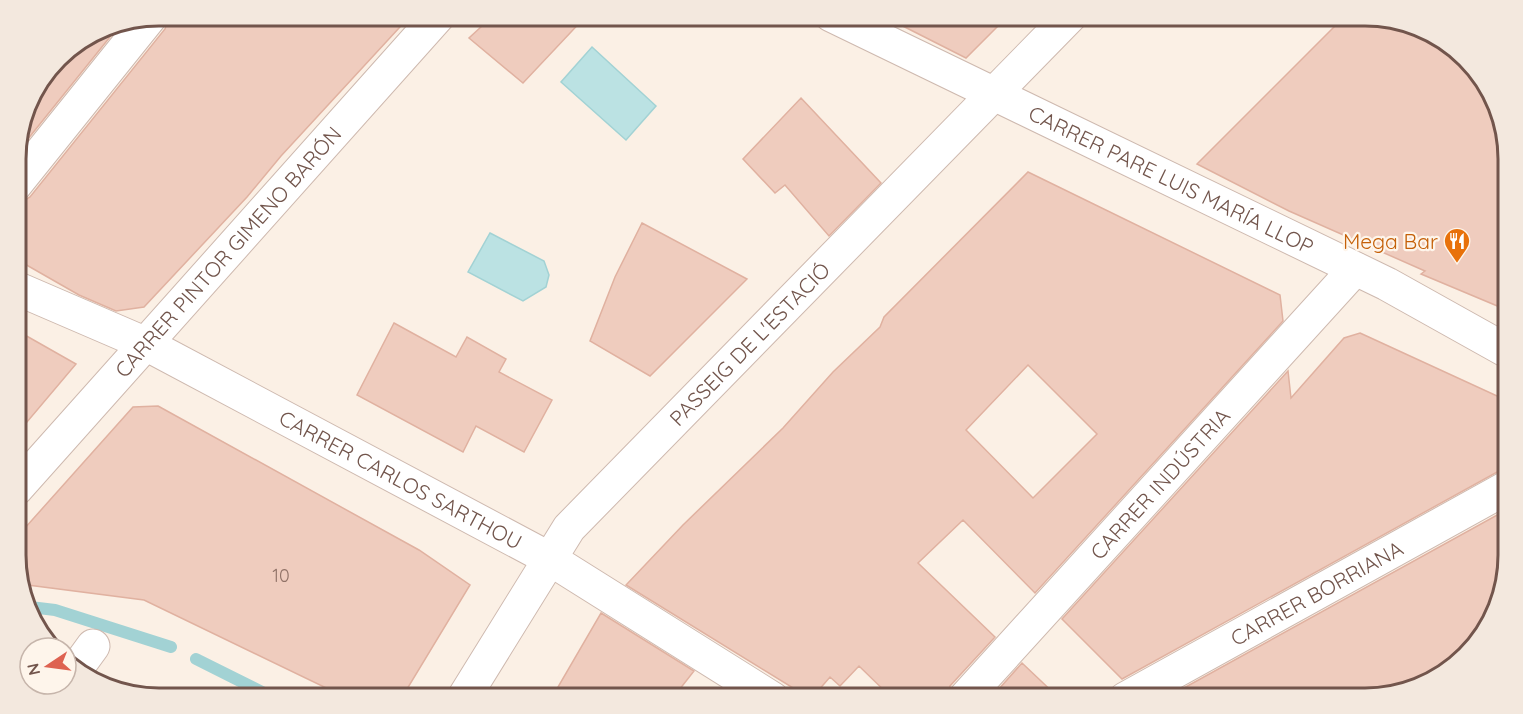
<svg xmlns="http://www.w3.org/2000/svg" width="1523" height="714" viewBox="0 0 1523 714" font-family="Quicksand,sans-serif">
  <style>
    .water { fill: #bbe2e3; stroke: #a2d2d4; stroke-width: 1.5 }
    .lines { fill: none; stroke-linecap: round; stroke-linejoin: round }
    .stream { stroke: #a2d2d4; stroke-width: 12 }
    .building { fill: #efccbe; stroke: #e0b1a0; stroke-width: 1.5; fill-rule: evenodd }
    .minor-casing { stroke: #ceb9af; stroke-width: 35 }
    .minor { stroke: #fff; stroke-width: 33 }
    .labels { text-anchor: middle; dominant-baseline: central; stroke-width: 4.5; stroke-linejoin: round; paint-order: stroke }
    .number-label { font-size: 18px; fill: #917368 }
    .street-label { font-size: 21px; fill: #72554c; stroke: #fef5eb }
    .food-label { font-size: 21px; fill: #c56008; stroke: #fef5eb; text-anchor: end }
    .rim { fill: none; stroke: #72554c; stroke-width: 3 }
  </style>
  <rect width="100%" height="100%" fill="#fbf0e5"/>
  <path class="water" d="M 592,47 L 656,106 L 626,140 L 561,82 Z
    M 490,233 L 544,261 L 549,275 L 546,287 L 523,301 L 468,272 Z"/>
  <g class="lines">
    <path class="stream" d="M 30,607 L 55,610 L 171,647
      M 196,659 L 276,699"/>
  </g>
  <path class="building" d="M 168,15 L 411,15 L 281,156 L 247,197 L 144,307 L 116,311 L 79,295 L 16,259 L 15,203 L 22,202 L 30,197 L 165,29 L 168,20 Z
    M 494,15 L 587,15 L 523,83 L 469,38 Z
    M 881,15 L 1009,15 L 966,58 Z
    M 1346,15 L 1365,15 L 1420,26 L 1479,71 L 1507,140 L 1507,310 L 1421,274 L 1425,271 L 1289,211 L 1197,164 Z
    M 122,22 L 15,155 L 30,95 L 63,51 L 104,26 Z
    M 801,98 L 881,183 L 829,236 L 785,185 L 775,193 L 743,159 Z
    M 1028,172 L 1280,295 L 1283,321 L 1035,593 L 963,520 L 918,563 L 995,637 L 950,686 L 946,699 L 893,699 L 859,666 L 840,686 L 830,677 L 811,699 L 626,585 L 683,525 L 783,428 L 833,372 L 880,327 L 884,317 ZM 1028,365 L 1097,434 L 1033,498 L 966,430 Z
    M 642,223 L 747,279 L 650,376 L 590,341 L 615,277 Z
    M 394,323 L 456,357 L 467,337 L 506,359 L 499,372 L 552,400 L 524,452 L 476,426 L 463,452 L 357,395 Z
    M 16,330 L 76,364 L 16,435 Z
    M 1360,333 L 1508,401 L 1508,468 L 1499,471 L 1122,679 L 1062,619 L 1288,371 L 1291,398 L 1344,338 Z
    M 158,406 L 419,550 L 470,585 L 401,699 L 349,699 L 144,600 L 20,584 L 16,575 L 16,538 L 133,407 Z
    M 1508,509 L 1508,556 L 1497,611 L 1445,675 L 1374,699 L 1164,699 Z
    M 601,613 L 694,671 L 672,699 L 551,699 Z
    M 1022,663 L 1060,699 L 990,699 Z"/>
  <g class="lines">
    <g class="minor-casing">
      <g id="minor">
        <path id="s1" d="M 831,15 L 1387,284 L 1507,351"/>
        <path d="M 15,185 L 150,17"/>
        <path id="s2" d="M 16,288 L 146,344 L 550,559 L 773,699"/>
        <path id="s3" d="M 16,489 L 439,15"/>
        <path d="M 77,668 L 93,646"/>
        <path id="s4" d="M 463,699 L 569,528 L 1071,15"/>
        <path id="s5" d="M 964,699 L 1355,269"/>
        <path id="s6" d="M 1125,699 L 1508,487"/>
      </g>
    </g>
    <use href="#minor" class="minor"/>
  </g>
  <defs>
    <g id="restaurant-pin" transform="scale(1.35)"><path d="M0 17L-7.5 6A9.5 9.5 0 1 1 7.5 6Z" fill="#e8710a" stroke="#fef5eb"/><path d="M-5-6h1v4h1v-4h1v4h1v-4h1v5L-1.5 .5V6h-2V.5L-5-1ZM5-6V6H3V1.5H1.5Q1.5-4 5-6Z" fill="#fff"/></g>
  </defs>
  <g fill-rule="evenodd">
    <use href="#restaurant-pin" x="1457" y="241"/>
  </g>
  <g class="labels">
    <g class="number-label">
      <text x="281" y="575">10</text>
    </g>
    <g class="street-label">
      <text stroke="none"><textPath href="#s1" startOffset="378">CARRER PARE LUIS MARÍA LLOP</textPath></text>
      <text stroke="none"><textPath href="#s3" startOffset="318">CARRER PINTOR GIMENO BARÓN</textPath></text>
      <text stroke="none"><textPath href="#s4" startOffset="459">PASSEIG DE L'ESTACIÓ</textPath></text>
      <text stroke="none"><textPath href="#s2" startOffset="430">CARRER CARLOS SARTHOU</textPath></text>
      <text stroke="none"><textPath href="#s5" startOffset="291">CARRER INDÚSTRIA</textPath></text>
      <text stroke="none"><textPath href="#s6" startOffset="219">CARRER BORRIANA</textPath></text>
    </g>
    <g class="food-label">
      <text x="1438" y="241">Mega Bar</text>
    </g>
  </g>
  <path d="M0 0H1523V714H0ZM159 26H1365A133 133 0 0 1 1498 159V555A133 133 0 0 1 1365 688H159A133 133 0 0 1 26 555V159A133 133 0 0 1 159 26Z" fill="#f3e8de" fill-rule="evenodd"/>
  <path class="rim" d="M159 26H1365A133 133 0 0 1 1498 159V555A133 133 0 0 1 1365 688H159A133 133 0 0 1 26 555V159A133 133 0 0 1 159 26Z"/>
  <g transform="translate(48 666) rotate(257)"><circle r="28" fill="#fef5eb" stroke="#c6b5ab" stroke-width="1.5"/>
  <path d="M0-4.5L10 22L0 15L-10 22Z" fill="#de6251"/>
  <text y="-9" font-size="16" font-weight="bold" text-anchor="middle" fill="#72554c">N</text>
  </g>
</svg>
